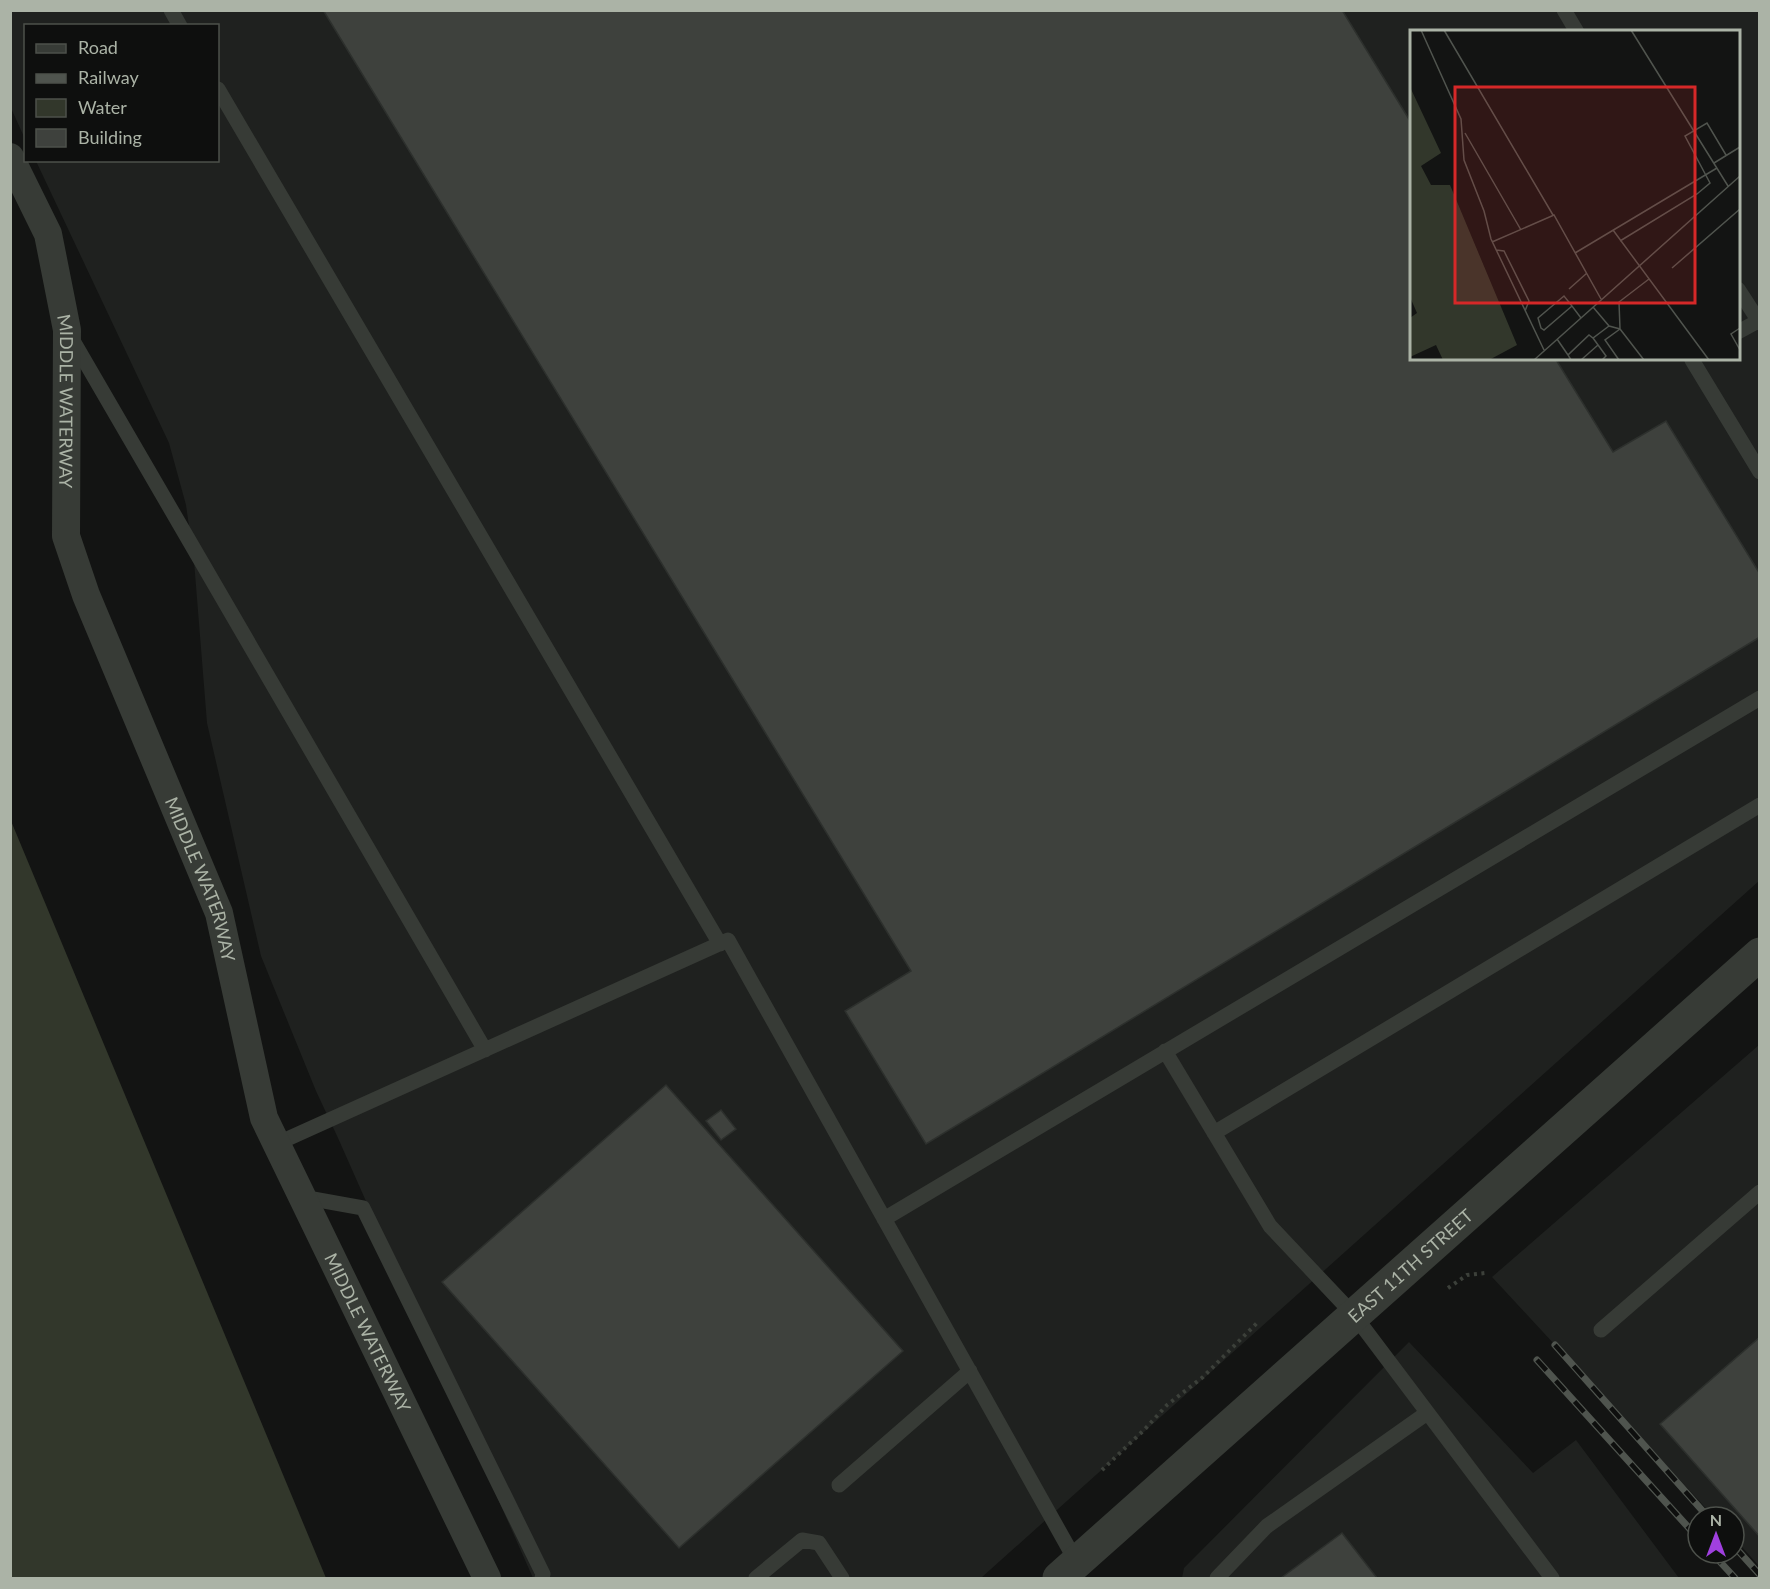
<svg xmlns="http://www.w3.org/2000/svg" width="1770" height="1589" viewBox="0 0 1770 1589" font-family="Lato,sans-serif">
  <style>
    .built { fill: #1f211f; fill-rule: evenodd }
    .water { fill: #32372b }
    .building { fill: #3e413d; stroke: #2d302d; stroke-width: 1.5 }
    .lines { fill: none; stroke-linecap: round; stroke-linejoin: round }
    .path { stroke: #3c403a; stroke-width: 4; stroke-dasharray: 3 4.5; stroke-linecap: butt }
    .service { stroke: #373b36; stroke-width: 15 }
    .minor { stroke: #373b36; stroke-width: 28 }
    .tertiary { stroke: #373b36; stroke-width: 33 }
    .rail-casing { stroke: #4f544e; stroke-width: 7 }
    .rail { stroke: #0e0f0e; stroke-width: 4.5; stroke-dasharray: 14; stroke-linecap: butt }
    .labels { text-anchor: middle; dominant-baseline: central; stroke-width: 6; stroke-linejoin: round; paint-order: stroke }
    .street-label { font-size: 18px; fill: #abb3a6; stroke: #0e0f0e }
    .inset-road { fill: none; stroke: #50544e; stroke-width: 1.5 }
    .view { fill: #d62828; fill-opacity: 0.15; stroke: #d62828; stroke-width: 3 }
    .inset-edge { fill: none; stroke: #abb3a6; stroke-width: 3 }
  </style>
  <rect width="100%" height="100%" fill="#131413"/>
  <path class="built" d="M 11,11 L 1759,11 L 1759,881 L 981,1578 L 533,1578 L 338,1138 L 316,1091 L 261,956 L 207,723 L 194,561 L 186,505 L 169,443 L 36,161 L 218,160 L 218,26 L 26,26 L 25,139 L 11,108 ZM 1412,32 L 1738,32 L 1738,358 L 1412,358 Z
    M 1759,1045 L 1759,1566 L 1734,1538 L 1734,1517 L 1714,1517 L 1492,1277 Z
    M 1409,1342 L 1533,1473 L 1576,1440 L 1679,1578 L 1182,1578 L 1184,1568 Z"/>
  <path class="water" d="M 10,821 L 11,821 L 326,1578 L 11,1578 Z"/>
  <path class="building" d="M 323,10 L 1342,10 L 1412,124 L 1412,358 L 1555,358 L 1613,452 L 1666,421 L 1760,574 L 1760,637 L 926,1144 L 845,1011 L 911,971 Z
    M 666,1085 L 903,1351 L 679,1548 L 442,1282 Z
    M 721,1110 L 736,1129 L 721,1140 L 706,1121 Z
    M 1760,1337 L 1760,1537 L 1660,1424 Z
    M 1342,1533 L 1377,1578 L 1281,1578 Z"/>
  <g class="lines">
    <path class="path" d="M 1448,1288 L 1467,1275 L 1485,1273
      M 1102,1470 L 1144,1430 L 1167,1405 L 1203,1377 L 1257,1323"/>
    <path class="service" d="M 171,10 L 180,26
      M 1564,10 L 1577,32
      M 218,89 L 720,944
      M 1738,289 L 1760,323
      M 1738,332 L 1760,320
      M 72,339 L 485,1050
      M 1694,358 L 1692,360 L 1760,472
      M 1165,1051 L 1270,1226 L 1354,1315 L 1552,1578
      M 1214,1133 L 1760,805
      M 276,1144 L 728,940 L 1077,1563
      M 302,1197 L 363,1208 L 543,1574 L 542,1578
      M 884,1219 L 1760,698
      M 1601,1330 L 1760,1192
      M 839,1485 L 970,1371
      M 756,1578 L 802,1540 L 819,1543 L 842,1578
      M 1217,1578 L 1267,1526 L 1427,1413"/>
    <path class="minor" id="s1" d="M 10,157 L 48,234 L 67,330 L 66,536 L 86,595 L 219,913 L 264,1118 L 487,1578"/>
    <path class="tertiary" id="s2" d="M 1059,1578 L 1760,954"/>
    <g class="rail-casing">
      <path id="rail" d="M 1555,1345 L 1708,1517
        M 1537,1360 L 1698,1538
        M 1734,1546 L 1760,1575
        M 1712,1553 L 1735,1578"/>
    </g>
    <use href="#rail" class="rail"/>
  </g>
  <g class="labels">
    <g class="street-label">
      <text stroke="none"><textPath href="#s1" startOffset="255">MIDDLE WATERWAY</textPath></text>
      <text stroke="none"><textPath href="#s1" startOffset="759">MIDDLE WATERWAY</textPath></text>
      <text stroke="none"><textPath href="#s2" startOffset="470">EAST 11TH STREET</textPath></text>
      <text stroke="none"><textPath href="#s1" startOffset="1245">MIDDLE WATERWAY</textPath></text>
    </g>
  </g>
  <g transform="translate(1410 30)">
    <rect width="330" height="330" fill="#131413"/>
    <path d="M 0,57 L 31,123 L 11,136 L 21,155 L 40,155 L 107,315 L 79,330 L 33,330 L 26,315 L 0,327 L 0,288 L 7,283 L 0,267 Z" fill="#32372b"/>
    <path class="inset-road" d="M 11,0 L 51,89 L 54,130 L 74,181 L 81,209 L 134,320M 34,0 L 143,185M 221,0 L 318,156M 55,103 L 111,200M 304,133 L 330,117M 203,200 L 299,330M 210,211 L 287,164 L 300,153 L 275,106 L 297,93 L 316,125M 82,212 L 144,185 L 191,269M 86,220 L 94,221 L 119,271 L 115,281M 165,223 L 307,138M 262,238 L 330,179M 159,259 L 177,243M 162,276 L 154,266 L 128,288 L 131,298 L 134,300 L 162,276 L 171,288M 199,296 L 210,299 L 234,330M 330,298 L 321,304 L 330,320M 183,308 L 196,326 L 192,330M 147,309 L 158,325M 124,330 L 330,146M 161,330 L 158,325 L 179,305 L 183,308 L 199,296 L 183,277M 171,330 L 188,315M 209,330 L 195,310 L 210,299 L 209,272 L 239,249"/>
    <path class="view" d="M 45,57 L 285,57 L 285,273 L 45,273 Z"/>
    <rect width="330" height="330" class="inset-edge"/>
  </g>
  <rect width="1770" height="1589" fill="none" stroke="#abb3a6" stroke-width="24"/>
  <rect x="24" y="24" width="195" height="138" fill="#0e0f0e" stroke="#4d514b" stroke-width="1.5"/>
  <rect x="36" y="44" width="30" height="9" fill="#373b36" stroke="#4d514b" stroke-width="1.5"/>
  <text x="78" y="54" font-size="18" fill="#abb3a6">Road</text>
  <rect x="36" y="74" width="30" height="9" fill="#4f544e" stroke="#4d514b" stroke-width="1.5"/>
  <text x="78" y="84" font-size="18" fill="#abb3a6">Railway</text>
  <rect x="36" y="99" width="30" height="18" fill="#32372b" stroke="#4d514b" stroke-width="1.5"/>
  <text x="78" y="114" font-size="18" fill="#abb3a6">Water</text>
  <rect x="36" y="129" width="30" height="18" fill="#3e413d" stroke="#4d514b" stroke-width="1.5"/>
  <text x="78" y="144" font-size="18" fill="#abb3a6">Building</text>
  <g transform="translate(1716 1535)"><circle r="28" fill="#0e0f0e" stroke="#4d514b" stroke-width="1.5"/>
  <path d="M0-4.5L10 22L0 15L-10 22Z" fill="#a040df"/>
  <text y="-9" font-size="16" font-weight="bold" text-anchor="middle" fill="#abb3a6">N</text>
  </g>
</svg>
